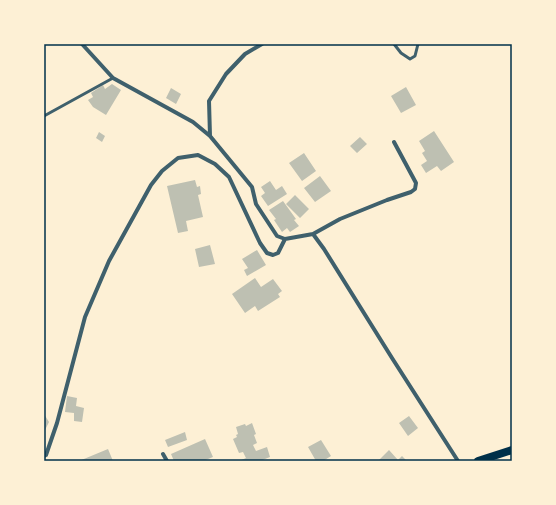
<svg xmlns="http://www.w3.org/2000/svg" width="556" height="505" viewBox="0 0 556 505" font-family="Literata,serif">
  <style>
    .building { fill: #bec0b2 }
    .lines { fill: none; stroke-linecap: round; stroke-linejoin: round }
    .service { stroke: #3f606c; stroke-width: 3 }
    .minor { stroke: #3f606c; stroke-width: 4 }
    .secondary { stroke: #003049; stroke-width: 8 }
    .neatline { fill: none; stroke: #003049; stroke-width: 1.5 }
  </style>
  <rect width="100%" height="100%" fill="#fdf0d5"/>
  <path class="building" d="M 112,84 L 121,90 L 106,115 L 93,107 L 88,100 L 93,97 L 91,93 L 103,85 L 105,89 Z
    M 406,87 L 416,105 L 401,113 L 391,96 Z
    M 171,88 L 181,94 L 176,104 L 166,98 Z
    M 434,131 L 454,162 L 441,171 L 437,166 L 426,173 L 421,165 L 427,161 L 422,153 L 425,151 L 419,141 Z
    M 99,132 L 105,136 L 102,142 L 96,138 Z
    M 360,137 L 367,144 L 357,153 L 350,146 Z
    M 304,153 L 316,171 L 302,181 L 289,163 Z
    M 320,176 L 331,191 L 315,202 L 304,188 Z
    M 195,180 L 197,187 L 200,186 L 201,194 L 198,195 L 203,217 L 186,221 L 188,231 L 178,233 L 167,186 Z
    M 270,181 L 276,190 L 282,186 L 287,194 L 268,206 L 261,196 L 265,193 L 261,187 Z
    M 295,195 L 309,209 L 300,218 L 286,204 Z
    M 283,201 L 296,219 L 294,220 L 299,226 L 290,232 L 287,228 L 282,232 L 274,220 L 276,219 L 269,210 Z
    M 210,245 L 215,264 L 199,267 L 195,249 Z
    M 257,250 L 266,265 L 247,276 L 244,270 L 248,268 L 242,259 Z
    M 255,278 L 261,287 L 273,279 L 282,291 L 278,294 L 280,297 L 258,311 L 255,306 L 245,313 L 232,294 Z
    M 67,396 L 77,398 L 76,406 L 84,408 L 82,422 L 74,421 L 74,413 L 65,412 Z
    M 44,414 L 49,422 L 44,432 Z
    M 409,416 L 418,428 L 408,436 L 399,423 Z
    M 252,423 L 256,434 L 254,435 L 257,443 L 253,445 L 256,451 L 267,447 L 270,457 L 260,461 L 239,461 L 246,458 L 243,452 L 239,453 L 233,439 L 237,437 L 236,435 L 238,434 L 236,427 L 245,424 L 246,426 Z
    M 185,432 L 187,440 L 168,447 L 165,440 Z
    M 205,439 L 213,457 L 203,461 L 174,461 L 171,454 Z
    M 321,440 L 331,456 L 323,461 L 316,461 L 308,447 Z
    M 108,449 L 113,461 L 79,461 Z
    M 389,450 L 398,460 L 402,456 L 407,461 L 378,461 Z"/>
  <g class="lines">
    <path class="service" d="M 394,44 L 401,53 L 410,59 L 415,56 L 418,44
      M 44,116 L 113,78"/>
    <path class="minor" d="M 82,44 L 113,78 L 193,122 L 210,136 L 252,187 L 256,204 L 277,236 L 285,239 L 313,234 L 340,219 L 387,200 L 411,192 L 415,189 L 416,183 L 394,142
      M 210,136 L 209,101 L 226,74 L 245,54 L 262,44
      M 313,234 L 324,249 L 392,358 L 458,461
      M 163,454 L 167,461
      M 44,456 L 46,455 L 57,423 L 85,317 L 109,261 L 151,185 L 162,171 L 178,158 L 198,155 L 215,164 L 229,177 L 260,243 L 267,253 L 273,255 L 278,253 L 285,239"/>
    <path class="secondary" d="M 478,461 L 512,450"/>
  </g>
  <rect width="556" height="505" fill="none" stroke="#fdf0d5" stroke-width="90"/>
  <rect x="45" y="45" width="466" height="415" class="neatline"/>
</svg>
